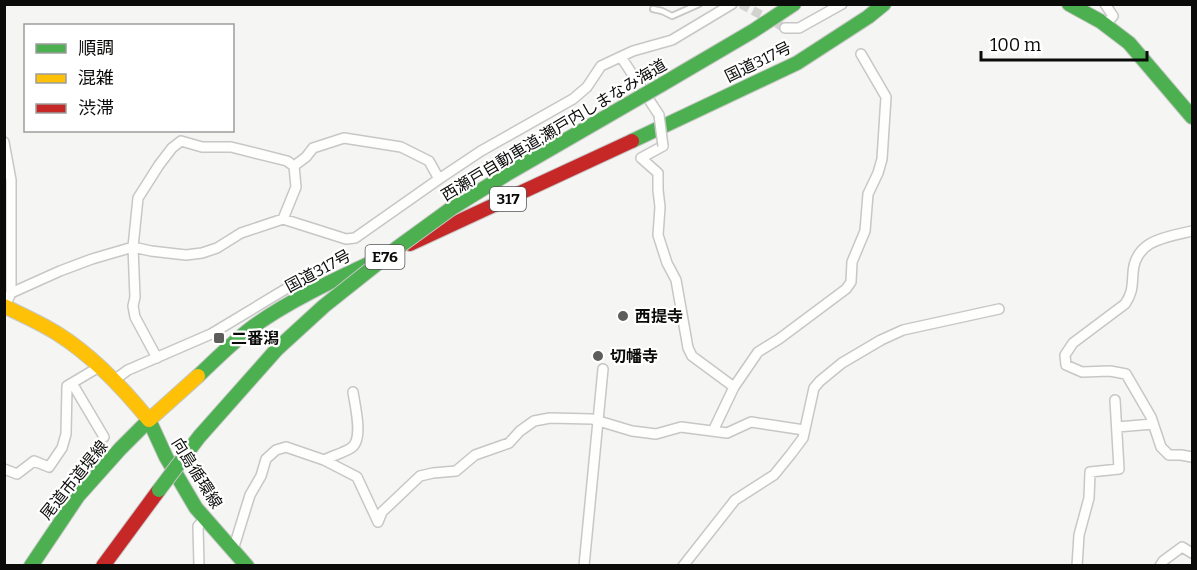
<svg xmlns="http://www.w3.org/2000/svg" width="1197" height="570" viewBox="0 0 1197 570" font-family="Bitter,'Noto Sans JP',serif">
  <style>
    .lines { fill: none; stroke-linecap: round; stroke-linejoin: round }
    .street-tunnel { stroke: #d2d3d1; stroke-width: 9; stroke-dasharray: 9 4.5; stroke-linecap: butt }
    .lane-casing { stroke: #c6c7c6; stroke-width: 8 }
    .street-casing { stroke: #c6c7c6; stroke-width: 12 }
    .fast-casing { stroke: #c6c7c6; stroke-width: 16 }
    .slow-casing { stroke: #c6c7c6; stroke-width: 16 }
    .jam-casing { stroke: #c6c7c6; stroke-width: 16 }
    .lane { stroke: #fefefd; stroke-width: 4.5 }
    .street { stroke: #fefefd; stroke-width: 9 }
    .fast { stroke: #4caf50; stroke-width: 14 }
    .slow { stroke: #ffc107; stroke-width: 14 }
    .jam { stroke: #c62828; stroke-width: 14 }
    .street-bridge-casing { stroke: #c6c7c6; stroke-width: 12; stroke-linecap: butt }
    .fast-bridge-casing { stroke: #c6c7c6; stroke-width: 16; stroke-linecap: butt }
    .street-bridge { stroke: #fefefd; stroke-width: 9 }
    .fast-bridge { stroke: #4caf50; stroke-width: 14 }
    .poi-dot { fill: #5d5d5c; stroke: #fff; stroke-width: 2 }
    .labels { text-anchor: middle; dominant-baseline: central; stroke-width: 4.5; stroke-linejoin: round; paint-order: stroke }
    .shield { fill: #fff; stroke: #545454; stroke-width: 1.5 }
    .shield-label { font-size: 15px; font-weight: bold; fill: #0b0b0a }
    .street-label { font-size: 16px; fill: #0b0b0a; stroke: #fff }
    .poi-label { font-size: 16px; font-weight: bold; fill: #0b0b0a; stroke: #fff; text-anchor: start }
  </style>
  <rect width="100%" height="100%" fill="#f5f6f4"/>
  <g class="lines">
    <path class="street-tunnel" d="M 741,4 L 785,28"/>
    <g class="lane-casing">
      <path id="lane" d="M 653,9 L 662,11 L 672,16 L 699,4"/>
    </g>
    <g class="street-casing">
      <path id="street" d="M 1105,25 L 1113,16 L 1105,4
        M 785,28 L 799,28 L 842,4
        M 621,57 L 659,115
        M 4,142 L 11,180 L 11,293
        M 663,146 L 641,158 L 658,173 L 658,190 L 660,207 L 658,235 L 667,263 L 676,280 L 688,348 L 692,356 L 734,387
        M 294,166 L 306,157 L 313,148 L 344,138 L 401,147 L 429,161 L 439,179
        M 1192,231 C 1166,237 1135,240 1133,273 C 1132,286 1133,292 1125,304 L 1073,343 L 1065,355 L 1066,365 L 1082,372 L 1110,371 L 1126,374 L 1151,417 L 1161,447 L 1169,455 L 1181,455 L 1192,457
        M 5,306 L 11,293 L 60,271 L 92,259 L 133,247 L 151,251 L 186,255 L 202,253 L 217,248 L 241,233 L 283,219 L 346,239 L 355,238 L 439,179 L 481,151 L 573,99 L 587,87 L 601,66 L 633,51 L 672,40 L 732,4
        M 157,358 L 135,317 L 133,306 L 135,297 L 133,247 L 138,198 L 159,165 L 172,148 L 181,141 L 202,147 L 231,147 L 287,161 L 294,166 L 296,187 L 283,219
        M 114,380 L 128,370 L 211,334 L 289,287 L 303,284 L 319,285
        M 72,383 L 104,437
        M 1117,427 L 1153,424
        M 713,431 L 734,387 L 758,352 L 779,339 L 846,289 L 851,282 L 852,262 L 865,231 L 868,194 L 878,173 L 882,159 L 886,97 L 861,54
        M 324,460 L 357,477 L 378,522
        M 4,469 L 17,474 L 34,461 L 49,467 L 62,448 L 66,434 L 67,386 L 99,367
        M 378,522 L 382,512 L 420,476 L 433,473 L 456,471 L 475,455 L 509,443 L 520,431 L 534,421 L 550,418 L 592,419 L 632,431 L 656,434 L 681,427 L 727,433 L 751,422 L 804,430
        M 233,550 L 250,495 L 261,476 L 266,459 L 276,450 L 286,447 L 324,460 C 332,456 343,453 351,448 C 364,440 355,406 353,392
        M 199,566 L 198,526 L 205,519
        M 584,566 L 603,369
        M 683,566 L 735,500 L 774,475 L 791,454 L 803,438 L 814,388 L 820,381 L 842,363 L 881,340 L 903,330 L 999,309
        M 1077,566 L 1079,535 L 1089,498 L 1090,472 L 1119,469 L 1115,400
        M 1160,566 L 1163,561 L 1182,547 L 1192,553"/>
    </g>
    <g class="fast-casing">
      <path id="fast" d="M 1069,4 L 1100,21 L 1129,43 L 1192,117
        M 661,85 L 753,31 L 794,4
        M 632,141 L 797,63 L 868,17 L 884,4
        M 198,376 C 215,360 232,343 250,329 C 286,302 336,279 377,260
        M 31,566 L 78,496 L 120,449 L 149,420 L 166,457 L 196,508 L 247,566"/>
    </g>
    <g class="slow-casing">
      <path id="slow" d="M 4,306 C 22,315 41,323 58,334 C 93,356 123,388 149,420 L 198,376"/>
    </g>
    <g class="jam-casing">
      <path id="jam" d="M 410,244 L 632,141
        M 103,566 L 159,490"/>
    </g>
    <use href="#lane" class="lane"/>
    <use href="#street" class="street"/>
    <use href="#fast" class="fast"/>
    <use href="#slow" class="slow"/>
    <use href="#jam" class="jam"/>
    <g class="street-bridge-casing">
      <path id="street-bridge" d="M 659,115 L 663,146"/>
    </g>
    <g class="fast-bridge-casing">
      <path id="fast-bridge" d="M 159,490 L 199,437 L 277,349 L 324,306 L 397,248 L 452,208 L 507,174 L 661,85"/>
    </g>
    <use href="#street-bridge" class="street-bridge"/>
    <use href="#fast-bridge" class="fast-bridge"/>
  </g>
  <g class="poi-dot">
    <circle cx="623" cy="316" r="6"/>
    <rect x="213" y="332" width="12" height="12" rx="3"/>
    <circle cx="598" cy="356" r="6"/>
  </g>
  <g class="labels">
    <g class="shield">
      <rect x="490" y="187" width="36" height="24" rx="4.5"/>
      <rect x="365.5" y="245" width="39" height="24" rx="4.5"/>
    </g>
    <g class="shield-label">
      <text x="508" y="199">317</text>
      <text x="385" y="257">E76</text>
    </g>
    <g class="street-label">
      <text transform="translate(758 62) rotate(-26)">国道317号</text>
      <text transform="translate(554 130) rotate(-31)">西瀬戸自動車道;瀬戸内しまなみ海道</text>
      <text transform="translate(318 271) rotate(-28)">国道317号</text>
      <text transform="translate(197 473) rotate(58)">向島循環線</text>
      <text transform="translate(74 480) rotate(-51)">尾道市道堤線</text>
    </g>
    <g class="poi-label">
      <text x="635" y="316">西提寺</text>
      <text x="231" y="338">二番潟</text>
      <text x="610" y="356">切幡寺</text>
    </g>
  </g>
  <rect width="1197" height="570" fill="none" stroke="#0b0b0a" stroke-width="12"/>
  <rect x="24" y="24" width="210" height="108" fill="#ffffff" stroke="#9d9d9d" stroke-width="1.5"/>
  <rect x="36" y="44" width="30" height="9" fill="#4caf50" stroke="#9d9d9d" stroke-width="1.5"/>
  <text x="78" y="54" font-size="18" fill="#0b0b0a">順調</text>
  <rect x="36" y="74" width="30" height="9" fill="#ffc107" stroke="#9d9d9d" stroke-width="1.5"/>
  <text x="78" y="84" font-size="18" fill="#0b0b0a">混雑</text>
  <rect x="36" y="104" width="30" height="9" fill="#c62828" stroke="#9d9d9d" stroke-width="1.5"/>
  <text x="78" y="114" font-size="18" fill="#0b0b0a">渋滞</text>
  <path d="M981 51v9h166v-9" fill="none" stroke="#0b0b0a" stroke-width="3"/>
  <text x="990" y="51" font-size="18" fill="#0b0b0a" stroke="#ffffff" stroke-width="4.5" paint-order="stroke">100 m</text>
</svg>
